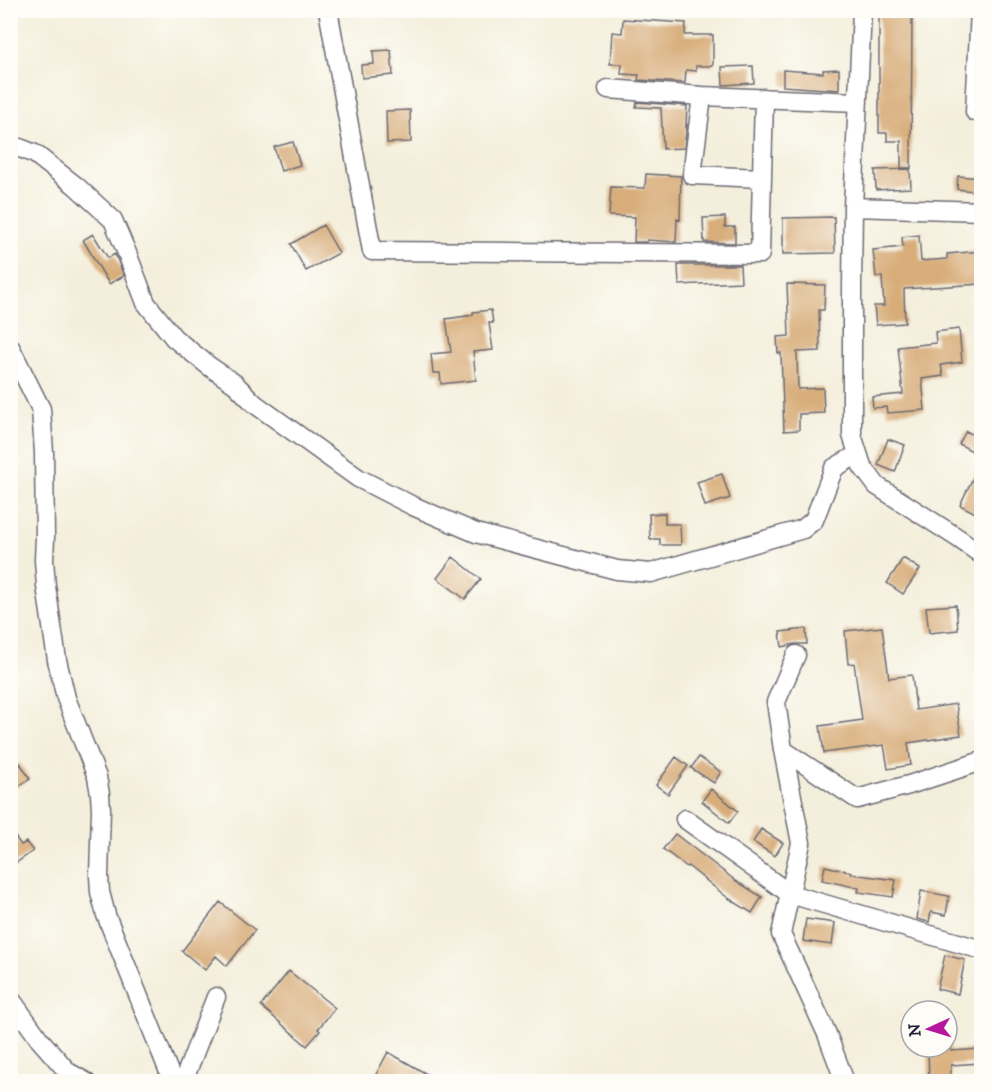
<svg xmlns="http://www.w3.org/2000/svg" width="992" height="1092" viewBox="0 0 992 1092" font-family="'IM FELL DW Pica',serif">
  <style>
    .building { fill: #d8ad7a }
    .lines { fill: none; stroke-linecap: round; stroke-linejoin: round }
    .minor-casing { stroke: #6c6a73; stroke-width: 21 }
    .minor { stroke: #fff; stroke-width: 18 }
  </style>
  <rect width="100%" height="100%" fill="#fdfcf7"/>
  <filter id="ink" filterUnits="userSpaceOnUse"><feTurbulence type="fractalNoise" baseFrequency=".0167" numOctaves="2"/><feDisplacementMap in="SourceGraphic" scale="12" xChannelSelector="R" yChannelSelector="G"/><feConvolveMatrix kernelMatrix="1 2 1 2 8 2 1 2 1" color-interpolation-filters="sRGB"/></filter>
  <filter id="wash" filterUnits="userSpaceOnUse"><feTurbulence type="fractalNoise" baseFrequency=".008" numOctaves="4" result="noise"/><feDisplacementMap in="SourceGraphic" scale="24" xChannelSelector="R" yChannelSelector="G"/><feGaussianBlur stdDeviation="1.35" result="paint"/><feColorMatrix in="noise" values="0 0 0 0 0 0 0 0 0 0 0 0 0 0 0 0 0 1.4 0 .05"/><feComposite in="paint" operator="in"/></filter>
  <g filter="url(#wash)">
    <rect width="100%" height="100%" fill="#f4efdc"/>
    <g id="blocks">
      <path class="building" d="M 879,10 L 898,10 L 898,17 L 912,17 L 911,168 L 901,168 L 901,141 L 887,141 L 887,133 L 879,133 Z
        M 623,19 L 686,23 L 685,35 L 713,35 L 713,66 L 696,66 L 696,71 L 686,70 L 685,83 L 638,80 L 639,75 L 621,74 L 622,64 L 610,64 L 612,32 L 622,33 Z
        M 391,50 L 393,75 L 362,78 L 361,65 L 374,64 L 373,51 Z
        M 753,66 L 754,83 L 723,85 L 722,67 Z
        M 839,69 L 839,90 L 783,86 L 783,70 L 823,73 L 823,70 Z
        M 637,102 L 687,106 L 686,126 L 687,125 L 684,148 L 663,149 L 661,108 L 636,107 Z
        M 410,110 L 411,142 L 387,143 L 386,111 Z
        M 293,142 L 300,165 L 281,171 L 274,147 Z
        M 910,169 L 911,188 L 876,190 L 875,170 Z
        M 646,174 L 681,176 L 680,220 L 677,219 L 676,242 L 647,240 L 647,242 L 634,242 L 635,217 L 609,216 L 611,187 L 645,188 Z
        M 958,176 L 981,178 L 981,192 L 957,189 Z
        M 725,217 L 725,227 L 735,227 L 735,243 L 704,242 L 703,218 Z
        M 834,217 L 835,253 L 783,254 L 783,218 Z
        M 323,225 L 339,253 L 306,271 L 291,244 Z
        M 93,234 L 108,258 L 115,254 L 124,276 L 109,284 L 83,240 Z
        M 919,235 L 921,261 L 947,259 L 947,254 L 981,251 L 981,284 L 904,289 L 905,323 L 876,325 L 874,306 L 884,306 L 882,277 L 876,277 L 873,250 L 903,247 L 902,237 Z
        M 678,265 L 740,265 L 741,282 L 679,285 Z
        M 787,284 L 825,285 L 824,310 L 819,310 L 820,351 L 797,352 L 798,389 L 823,388 L 824,413 L 799,414 L 799,430 L 784,431 L 781,353 L 778,353 L 777,337 L 789,336 Z
        M 491,310 L 493,323 L 489,323 L 493,350 L 473,352 L 476,380 L 441,384 L 440,373 L 433,373 L 431,354 L 451,352 L 446,319 L 473,315 L 473,312 Z
        M 959,329 L 962,362 L 941,365 L 943,376 L 922,379 L 925,410 L 887,413 L 886,407 L 873,408 L 872,397 L 903,394 L 898,347 L 936,343 L 935,332 Z
        M 966,431 L 981,439 L 981,456 L 959,444 Z
        M 888,439 L 905,445 L 895,472 L 878,465 Z
        M 981,461 L 981,516 L 960,505 Z
        M 722,474 L 730,498 L 705,506 L 697,482 Z
        M 665,513 L 665,524 L 680,524 L 681,545 L 660,545 L 660,539 L 650,539 L 649,514 Z
        M 453,557 L 481,579 L 465,599 L 437,578 Z
        M 903,558 L 920,569 L 903,594 L 887,583 Z
        M 956,605 L 958,630 L 929,633 L 926,607 Z
        M 882,627 L 889,678 L 912,675 L 916,710 L 956,704 L 961,735 L 908,743 L 911,765 L 888,769 L 884,745 L 824,753 L 820,726 L 862,720 L 854,663 L 848,664 L 845,631 Z
        M 806,629 L 807,644 L 795,644 L 782,647 L 780,632 Z
        M 676,757 L 688,766 L 668,794 L 656,785 Z
        M 699,757 L 721,772 L 714,783 L 691,768 Z
        M 20,763 L 30,779 L 16,788 L 10,779 L 10,769 Z
        M 711,789 L 738,811 L 729,823 L 702,801 Z
        M 761,829 L 783,843 L 775,856 L 753,842 Z
        M 10,830 L 21,845 L 26,842 L 33,851 L 10,867 Z
        M 675,834 L 736,881 L 762,897 L 752,913 L 728,898 L 688,866 L 687,867 L 663,849 Z
        M 825,866 L 852,872 L 851,874 L 896,880 L 893,897 L 858,892 L 859,888 L 822,880 Z
        M 921,891 L 949,896 L 946,915 L 931,912 L 929,922 L 917,919 Z
        M 220,902 L 255,930 L 227,966 L 216,956 L 205,970 L 182,951 Z
        M 806,919 L 835,923 L 832,945 L 803,941 Z
        M 945,955 L 965,960 L 958,994 L 937,989 Z
        M 289,971 L 335,1008 L 318,1029 L 320,1031 L 307,1046 L 261,1006 Z
        M 928,1047 L 951,1047 L 951,1051 L 981,1049 L 981,1063 L 951,1065 L 951,1080 L 929,1081 Z
        M 388,1052 L 441,1082 L 372,1082 Z"/>
    </g>
  </g>
  <g filter="url(#ink)">
    <use href="#blocks" fill-opacity="0" stroke="#6c6a73" stroke-width="1.5"/>
    <g class="lines">
      <g class="minor-casing">
        <path id="minor" d="M 328,10 L 372,251 L 760,254 L 764,98
          M 862,10 L 853,207 L 852,287 L 852,435 L 862,466 L 877,486 L 958,538 L 982,555
          M 608,89 L 702,96 L 858,102
          M 702,96 L 692,175 L 762,178
          M 975,112 L 980,10
          M 10,148 L 20,148 L 35,154 L 76,186 L 113,220 L 127,253 L 146,303 L 174,338 L 209,366 L 235,384 L 255,404 L 358,478 L 413,506 L 476,533 L 617,570 L 651,573 L 803,529 L 814,520 L 834,468 L 858,454
          M 853,207 L 982,211
          M 10,347 L 41,409 L 44,453 L 45,537 L 44,560 L 46,586 L 57,660 L 66,698 L 97,777 L 100,794 L 101,810 L 99,876 L 100,892 L 106,915 L 173,1082
          M 796,655 L 776,702 L 783,750 L 857,799 L 909,785 L 982,761
          M 783,750 L 801,843 L 781,934 L 827,1034 L 845,1082
          M 685,819 L 790,894 L 982,950
          M 10,998 L 40,1040 L 68,1072 L 86,1082
          M 183,1082 L 216,997"/>
      </g>
      <use href="#minor" class="minor"/>
    </g>
  </g>
  <rect width="992" height="1092" fill="none" stroke="#fdfcf7" stroke-width="36"/>
  <g transform="translate(929 1029) rotate(266)"><circle r="28" fill="#fdfcf7" stroke="#a5a5ac" stroke-width="1.5"/>
  <path d="M0-4.5L10 22L0 15L-10 22Z" fill="#b5179e"/>
  <text y="-9" font-size="16" font-weight="bold" text-anchor="middle" fill="#22223b">N</text>
  </g>
</svg>
